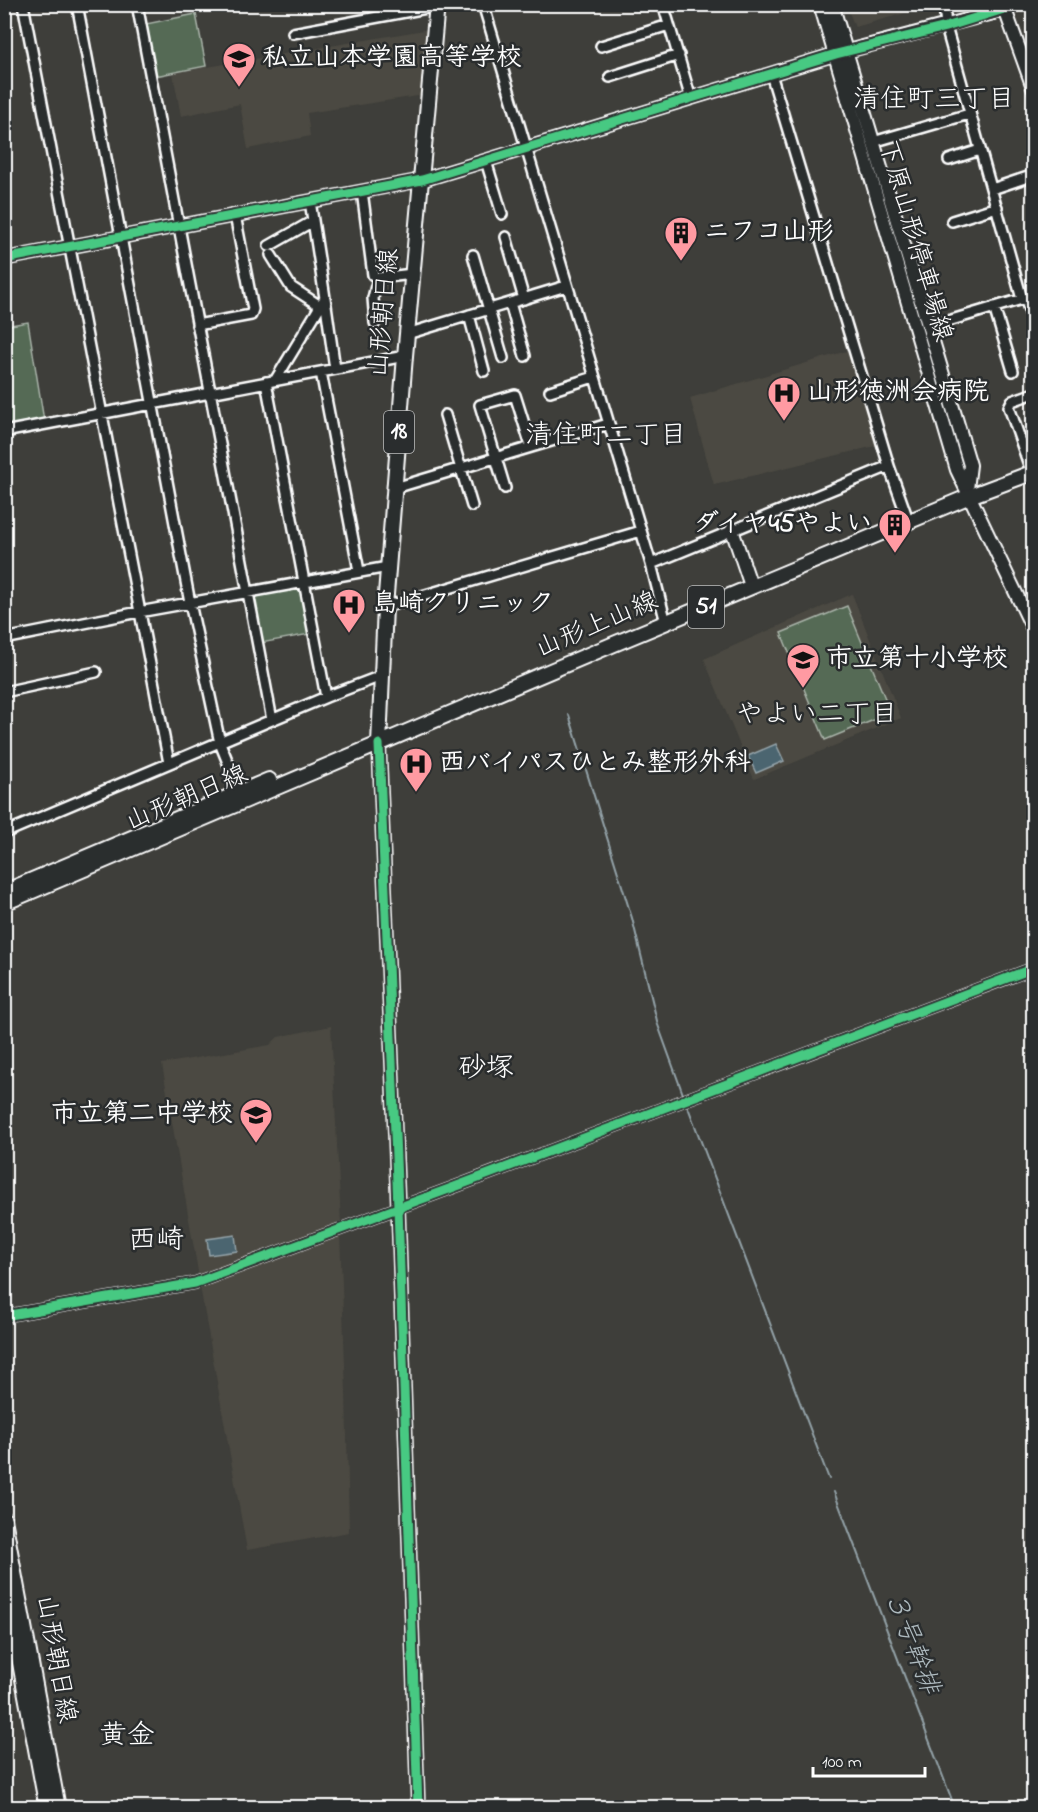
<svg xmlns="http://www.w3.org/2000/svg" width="1038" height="1812" viewBox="0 0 1038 1812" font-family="'Indie Flower','Klee One',sans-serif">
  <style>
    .built { fill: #4c4a42 }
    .green { fill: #546a55; stroke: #aab4aa; stroke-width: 1.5 }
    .water { fill: #4c6570; stroke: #94a3a9; stroke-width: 1.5 }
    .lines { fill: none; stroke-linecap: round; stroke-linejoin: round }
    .stream { stroke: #94a3a9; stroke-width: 2 }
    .street-casing { stroke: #fff; stroke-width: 14 }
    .secondary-casing { stroke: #fff; stroke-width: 16 }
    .primary-casing { stroke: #fff; stroke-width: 18 }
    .street { stroke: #2a2d2e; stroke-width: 9 }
    .secondary { stroke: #2a2d2e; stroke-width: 12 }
    .primary { stroke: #2a2d2e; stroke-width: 14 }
    .cycleway-casing { stroke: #2a2d2e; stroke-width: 13 }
    .cycleway { stroke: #46c982; stroke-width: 9 }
    .labels { text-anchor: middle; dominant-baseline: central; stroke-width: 5; stroke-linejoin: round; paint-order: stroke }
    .shield { fill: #2a2d2e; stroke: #bfc0c0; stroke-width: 1.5 }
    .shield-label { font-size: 24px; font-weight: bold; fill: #fff }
    .poi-label { font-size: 26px; font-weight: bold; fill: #fff; stroke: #2a2d2e; text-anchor: start }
    .street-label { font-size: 26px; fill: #fff; stroke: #2a2d2e }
    .neighbourhood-label { font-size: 27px; fill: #fff; stroke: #2a2d2e }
    .water-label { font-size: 27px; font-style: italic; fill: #aebabf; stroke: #2a2d2e }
    .quarter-label { font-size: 28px; fill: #fff; stroke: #2a2d2e }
  </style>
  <rect width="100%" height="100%" fill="#3e3e3a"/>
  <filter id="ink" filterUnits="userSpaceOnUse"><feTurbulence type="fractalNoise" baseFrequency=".0167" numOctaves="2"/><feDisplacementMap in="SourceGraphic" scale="12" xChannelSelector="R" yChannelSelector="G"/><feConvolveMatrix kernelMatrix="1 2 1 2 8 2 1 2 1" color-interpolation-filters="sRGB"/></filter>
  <g filter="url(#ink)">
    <path class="built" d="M 846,5 L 934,5 L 855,27 Z
      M 430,29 L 424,95 L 307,113 L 310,136 L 248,149 L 240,104 L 181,116 L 173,73 Z
      M 850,350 L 879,445 L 714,485 L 690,398 Z
      M 852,594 L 901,718 L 754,779 L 704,659 Z
      M 331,1026 L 341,1224 L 199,1277 L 162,1064 L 270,1045 L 278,1037 Z
      M 340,1234 L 346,1392 L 349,1532 L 247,1550 L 200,1286 Z"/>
    <path class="green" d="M 196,14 L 206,66 L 150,77 L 141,25 Z
      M 28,322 L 44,421 L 5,428 L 5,326 Z
      M 300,585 L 310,634 L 261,643 L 252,594 Z
      M 847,606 L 891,713 L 825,740 L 781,633 Z"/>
    <path class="water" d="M 776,744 L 784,761 L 756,773 L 748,756 Z
      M 235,1235 L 237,1251 L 209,1255 L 207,1239 Z"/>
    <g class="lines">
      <path class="stream" d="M 569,715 L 632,918 L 658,1025 L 684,1097
        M 686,1102 L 829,1479
        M 834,1492 L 955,1808"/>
      <g class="street-casing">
        <path id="street" d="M 23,4 L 169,763
          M 77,4 L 190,603 L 220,743 L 242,797
          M 137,4 L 272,720
          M 483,4 L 651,564 L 664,615
          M 663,4 L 691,99
          M 944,4 L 946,27 L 1022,299 L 1026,301 L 1034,323
          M 1005,10 L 1020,4
          M 293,33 L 437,6
          M 601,46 L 669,25
          M 771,74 L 889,466 L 906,514
          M 610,77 L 679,55
          M 873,142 L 969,114
          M 949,160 L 980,150
          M 486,161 L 502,214
          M 992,189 L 1034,175
          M 362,191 L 373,275 L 378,278 L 413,274
          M 952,221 L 997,207
          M 506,237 L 524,299
          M 269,246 L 313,221
          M 271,255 L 291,287 L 320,306
          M 473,255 L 503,358
          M 325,298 L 335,369
          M 510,303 L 525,356
          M 994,307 L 1013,371
          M 469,315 L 484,371
          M 375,323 L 373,298 L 378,278
          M 197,325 L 251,315 L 253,309 L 235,215
          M 928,327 L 1022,299
          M 407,334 L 566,286
          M 321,372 L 359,571
          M 276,379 L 325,298 L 310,201
          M 266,382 L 326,697
          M 550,391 L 594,377
          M 445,415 L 472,506
          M 4,432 C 138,407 271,381 405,356
          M 1029,465 L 1009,407 L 1012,401 L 1034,393
          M 395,488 L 608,424
          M 505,488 L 480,405 L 515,395 L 531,446
          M 651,564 L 889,466
          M 385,607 L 641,531
          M 4,639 L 139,612 L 388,567
          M 4,692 L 96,672
          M 4,833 L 326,697 L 381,676
          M 4,1316 L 195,1283 L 457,1186 L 1034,968"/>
      </g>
      <g class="secondary-casing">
        <path id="secondary" d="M 820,4 L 957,470 L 1034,631
          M 832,4 L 970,465 L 967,489
          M 1003,4 L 1034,90
          M 4,259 L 422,180 L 836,54 L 1005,10
          M 732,530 L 749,580
          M 379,744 L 398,1207 L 418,1808"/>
      </g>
      <g class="primary-casing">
        <path id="primary" d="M 379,744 L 385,607 L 405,356 L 437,4
          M 4,892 L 269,780
          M 4,903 L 614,644 L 970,496 L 1034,472
          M 4,1519 L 58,1808
          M 4,1577 L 47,1808"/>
      </g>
      <use href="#street" class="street"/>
      <use href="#secondary" class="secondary"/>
      <use href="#primary" class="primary"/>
      <g class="cycleway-casing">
        <path id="cycleway" d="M 4,259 L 422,180 L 836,54 L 946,27 L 1020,4
          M 379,744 L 398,1207 L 418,1808
          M 4,1316 L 195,1283 L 457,1186 L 1034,968"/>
      </g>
      <use href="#cycleway" class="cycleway"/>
    </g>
  </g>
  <defs>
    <g id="school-pin" transform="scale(1.725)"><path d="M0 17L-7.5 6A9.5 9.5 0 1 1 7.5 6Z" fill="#ff9aa2" stroke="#2a2d2e"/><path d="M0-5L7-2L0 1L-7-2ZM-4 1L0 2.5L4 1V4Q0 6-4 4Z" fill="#111"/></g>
    <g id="building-pin" transform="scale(1.725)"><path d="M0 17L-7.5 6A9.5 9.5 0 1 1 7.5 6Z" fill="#ff9aa2" stroke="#2a2d2e"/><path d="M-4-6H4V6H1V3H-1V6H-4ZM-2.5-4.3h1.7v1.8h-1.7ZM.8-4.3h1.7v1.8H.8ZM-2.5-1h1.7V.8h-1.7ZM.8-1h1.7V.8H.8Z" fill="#111"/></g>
    <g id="hospital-pin" transform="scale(1.725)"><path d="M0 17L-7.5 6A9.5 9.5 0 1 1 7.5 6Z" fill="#ff9aa2" stroke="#2a2d2e"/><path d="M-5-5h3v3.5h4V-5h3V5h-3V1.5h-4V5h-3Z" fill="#111"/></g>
  </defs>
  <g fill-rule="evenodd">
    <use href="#school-pin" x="239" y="59"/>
    <use href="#building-pin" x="681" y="233"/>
    <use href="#hospital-pin" x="784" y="393"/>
    <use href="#building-pin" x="895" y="525"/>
    <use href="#hospital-pin" x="349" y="605"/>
    <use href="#school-pin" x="803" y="660"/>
    <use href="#hospital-pin" x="416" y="764"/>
    <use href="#school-pin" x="256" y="1115"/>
  </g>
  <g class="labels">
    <g class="shield">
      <rect x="384" y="411" width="30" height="42" rx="4.5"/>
      <rect x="688" y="586" width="36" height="42" rx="4.5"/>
    </g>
    <g class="shield-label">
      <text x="399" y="432">18</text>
      <text x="706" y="607">51</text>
    </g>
    <g class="poi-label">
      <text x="262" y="59">私立山本学園高等学校</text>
      <text x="704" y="233">ニフコ山形</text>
      <text x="807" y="393">山形徳洲会病院</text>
      <text x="872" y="525" text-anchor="end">ダイヤ45やよい</text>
      <text x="372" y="605">島崎クリニック</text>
      <text x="826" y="660">市立第十小学校</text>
      <text x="439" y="764">西バイパスひとみ整形外科</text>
      <text x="233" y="1115" text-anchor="end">市立第二中学校</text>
    </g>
    <g class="street-label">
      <text transform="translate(914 241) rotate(74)">下原山形停車場線</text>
      <text transform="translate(385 313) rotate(-85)">山形朝日線</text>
      <text transform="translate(597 626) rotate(-23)">山形上山線</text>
      <text transform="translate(187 799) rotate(-23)">山形朝日線</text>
      <text transform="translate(55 1659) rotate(80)">山形朝日線</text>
    </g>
    <g class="neighbourhood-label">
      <text x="934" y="100">清住町三丁目</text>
      <text x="606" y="436">清住町二丁目</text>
      <text x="817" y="715">やよい二丁目</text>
    </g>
    <g class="water-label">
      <text transform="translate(911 1643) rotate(69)">３号幹排</text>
    </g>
    <g class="quarter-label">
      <text x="486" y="1069">砂塚</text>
      <text x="156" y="1241">西崎</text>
      <text x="127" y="1736">黄金</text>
    </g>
  </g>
  <rect width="1038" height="1812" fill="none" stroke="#2a2d2e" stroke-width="24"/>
  <rect x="12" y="12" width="1014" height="1788" fill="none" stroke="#fff" stroke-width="2" filter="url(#ink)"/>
  <path d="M813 1767v9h112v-9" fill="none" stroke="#ffffff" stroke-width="3"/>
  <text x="822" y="1767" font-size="18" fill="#ffffff" stroke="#2a2d2e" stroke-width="4.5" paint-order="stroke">100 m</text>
</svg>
